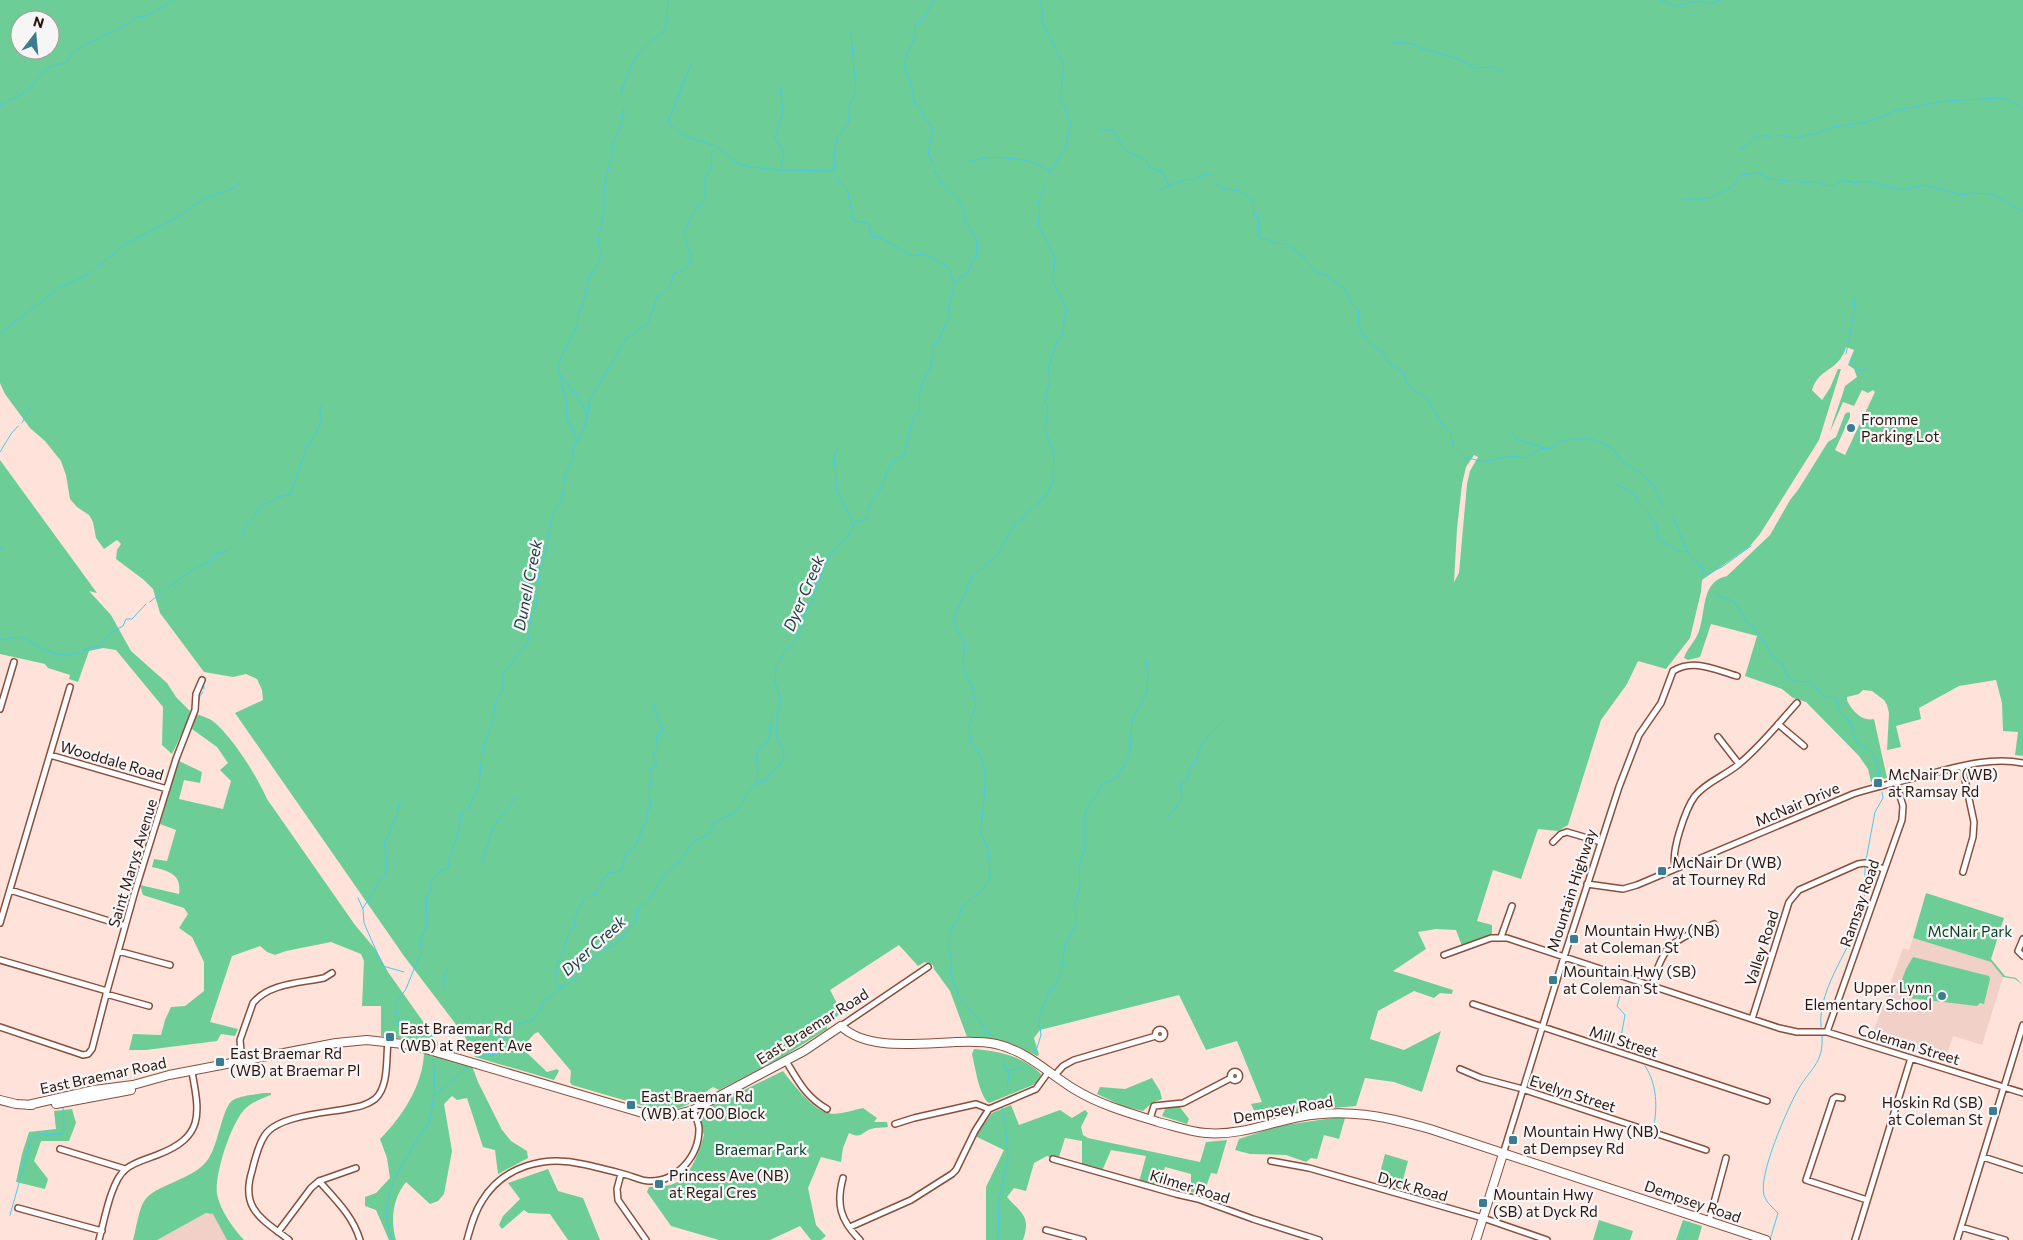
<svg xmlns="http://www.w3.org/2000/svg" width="2023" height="1240" viewBox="0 0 2023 1240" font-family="Commissioner,sans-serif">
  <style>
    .built { fill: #f0d0c7 }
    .green { fill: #6cce96; fill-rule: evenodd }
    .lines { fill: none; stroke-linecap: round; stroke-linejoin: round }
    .stream { stroke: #48c9e8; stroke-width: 1 }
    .street-casing { stroke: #884e3d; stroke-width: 8 }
    .secondary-casing { stroke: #884e3d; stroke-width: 10 }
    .street { stroke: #fff; stroke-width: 5 }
    .secondary { stroke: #fff; stroke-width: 8 }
    .poi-dot { fill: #3b7d8e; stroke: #f6f6f6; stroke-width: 2 }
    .labels { text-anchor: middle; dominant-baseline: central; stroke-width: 4.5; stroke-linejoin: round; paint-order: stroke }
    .poi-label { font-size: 15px; fill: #2d150e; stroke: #f6f6f6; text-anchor: start }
    .street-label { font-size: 15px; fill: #2d150e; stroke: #f6f6f6 }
    .park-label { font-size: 15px; fill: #063d23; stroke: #f6f6f6 }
    .water-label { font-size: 16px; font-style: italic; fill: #1f3a42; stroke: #f6f6f6 }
  </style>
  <rect width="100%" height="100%" fill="#ffe2da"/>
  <path class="built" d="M 1913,938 L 1991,962 L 2003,977 L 1982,1045 L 1953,1036 L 1945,1061 L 1871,1038 L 1903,948 L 1909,950 Z
    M 212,1210 L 231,1240 L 156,1240 Z"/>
  <path class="green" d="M 0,0 L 2023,0 L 2023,756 L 2015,755 L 2018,732 L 2003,731 L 2002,703 L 1996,680 L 1959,686 L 1919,708 L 1921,719 L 1896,726 L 1901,747 L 1887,750 L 1889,713 L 1887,705 L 1884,700 L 1872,691 L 1863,690 L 1859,694 L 1847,697 L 1847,700 C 1851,710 1862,722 1874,719 L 1887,778 L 1871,782 L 1868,769 L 1859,756 L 1806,702 L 1793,698 L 1782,689 L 1745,676 L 1757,636 L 1711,624 L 1700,657 L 1688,660 L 1684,658 C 1687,648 1696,641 1699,631 C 1706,611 1701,581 1727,576 L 1770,535 L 1790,500 L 1798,490 L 1828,442 L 1836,437 L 1845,414 L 1848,412 L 1850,413 L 1850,417 L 1835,450 L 1845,455 L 1875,392 L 1873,390 L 1868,393 L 1862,390 L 1854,406 L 1843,402 L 1830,432 C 1834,416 1841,401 1845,386 L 1857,377 L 1854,369 L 1848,365 L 1854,350 L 1846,347 C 1845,351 1843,355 1841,358 C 1831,372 1818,371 1812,390 L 1822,400 L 1830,388 L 1838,369 L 1841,369 L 1819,440 L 1760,534 L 1749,547 L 1702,580 L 1701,592 L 1690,638 L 1666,669 L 1638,661 L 1627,684 L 1601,720 L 1568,825 L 1558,831 L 1538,829 L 1521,879 L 1493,870 L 1477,921 L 1492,925 L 1492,935 L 1462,946 L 1456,930 L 1436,929 L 1418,932 L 1426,949 L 1393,971 L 1453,990 L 1452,994 L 1440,993 L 1434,998 L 1414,991 L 1378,1011 L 1370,1039 L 1404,1050 L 1441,1031 L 1422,1092 L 1394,1082 L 1365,1078 L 1356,1106 L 1310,1110 L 1259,1121 L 1251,1104 L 1262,1102 L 1237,1041 L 1206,1050 L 1179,995 L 1040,1030 L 1034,1038 L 1039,1055 L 1037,1056 C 1015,1044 994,1036 967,1037 L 950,991 L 934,969 L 933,965 L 925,962 L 918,966 L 899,945 L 830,990 L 842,1013 L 833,1019 L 828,1013 L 823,1016 L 827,1022 L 827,1029 L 781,1058 L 719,1090 L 713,1087 L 707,1091 L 707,1097 L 674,1110 L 658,1110 L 572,1085 L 570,1082 L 571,1071 L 538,1032 L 534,1034 L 522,1048 L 547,1072 L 557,1069 L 559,1071 L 554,1080 L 475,1057 L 464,1035 L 404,956 L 235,713 L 263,700 L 262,690 L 257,679 L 246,674 L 233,677 L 204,672 L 160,613 L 153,589 L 144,580 L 116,559 L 117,550 L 121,544 L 117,540 L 104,549 L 96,538 L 93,522 L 89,515 L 77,507 L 70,499 L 66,475 L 61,461 L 45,441 L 30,428 L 5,394 L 0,383 ZM 20,20 L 50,20 L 50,50 L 20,50 ZM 1474,455 L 1478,457 L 1470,471 L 1467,484 L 1459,573 L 1454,582 L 1457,529 L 1462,484 L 1466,467 Z
    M 0,460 L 97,593 L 89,591 L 111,615 L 131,651 L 167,683 L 176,697 L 190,711 L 186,725 L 172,754 L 162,745 L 163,707 L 116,650 L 103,648 L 89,651 L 78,682 L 69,679 L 70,675 L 48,668 L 45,664 L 0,654 Z
    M 196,714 C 202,716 209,718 214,722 C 233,738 257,776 267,799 L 355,925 L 376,950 L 388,972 L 441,1047 L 415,1040 L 381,1036 L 381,1006 L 362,1006 L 364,961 L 361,954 L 331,942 L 286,951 L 275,955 L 267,952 L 260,946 L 232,956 L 210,1022 L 238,1029 L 235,1036 L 221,1034 L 217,1041 L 146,1050 L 129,1050 L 133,1034 L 161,1035 L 165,1020 L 171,1007 L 185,1006 L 204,991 L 204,962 L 192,937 L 179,928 L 188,914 L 184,908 L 143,895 L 140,885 L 179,894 C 182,874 169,871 152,867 L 154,859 L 167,861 L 176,830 L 160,824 L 179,761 L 202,772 L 200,783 L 184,780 L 179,799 L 223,809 L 231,781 L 220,770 L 228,763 L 217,747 L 192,729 Z
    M 1926,893 L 2004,918 L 1991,959 L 2005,976 L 2016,978 L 2023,985 L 2015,979 L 2003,977 L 1991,962 L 1913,938 Z
    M 1913,957 L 1989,976 L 1990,979 L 1984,1004 L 1980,1003 L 1977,1006 L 1909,998 L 1909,994 L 1897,993 L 1906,969 Z
    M 974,1049 C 998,1051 1023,1056 1041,1074 L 1039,1080 L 1033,1085 L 989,1103 C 979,1096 975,1066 972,1054 Z
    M 424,1053 L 472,1066 L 478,1082 L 502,1130 L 511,1141 L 527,1151 L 528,1158 L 498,1174 L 495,1150 L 483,1147 L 467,1098 L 457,1100 L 452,1096 L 444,1104 L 452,1151 L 444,1194 L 438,1201 L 430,1204 L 406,1182 C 393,1198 390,1220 396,1240 L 389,1240 L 376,1210 L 365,1206 L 365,1197 L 376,1193 L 390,1178 L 387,1158 L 380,1139 C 402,1117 423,1085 424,1053 Z
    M 783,1071 C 791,1082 812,1108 825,1112 C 836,1117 852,1110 863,1108 L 877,1118 L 874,1122 L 887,1122 L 888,1127 C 882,1128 876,1127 871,1129 C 860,1133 862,1139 849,1133 L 843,1148 L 841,1162 L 821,1157 L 808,1188 L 816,1225 L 826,1236 L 821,1240 L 811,1240 L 800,1226 L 770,1240 L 719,1240 L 671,1226 L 647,1192 L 649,1187 C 656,1186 666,1187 673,1184 C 691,1178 699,1151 704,1135 L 697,1118 L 699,1112 Z
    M 1152,1078 L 1160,1091 L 1162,1099 L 1152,1103 L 1143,1111 L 1123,1106 L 1097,1094 L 1100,1087 L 1125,1089 Z
    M 263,1093 L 271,1093 L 271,1095 C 263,1098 253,1102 247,1107 C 232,1119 214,1175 217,1194 C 220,1210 233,1228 244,1240 L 227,1240 L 213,1214 L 206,1213 L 157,1240 L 133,1240 C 136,1230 139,1207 145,1200 C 155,1185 191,1180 206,1162 C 219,1147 221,1108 233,1100 C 242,1095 253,1095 263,1093 Z
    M 1011,1105 L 1019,1125 L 1060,1110 L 1072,1118 L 1085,1110 L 1088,1113 L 1081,1127 L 1083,1135 L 1088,1138 L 1200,1162 L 1206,1142 L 1227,1140 L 1217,1174 L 1211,1173 L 1203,1195 L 1191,1192 L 1191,1174 L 1165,1167 L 1158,1187 L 1139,1182 L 1146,1156 L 1111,1150 L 1102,1171 L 1082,1166 L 1082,1141 L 1065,1138 L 1058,1160 L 1047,1156 L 1034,1163 L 1026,1191 L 1014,1188 L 1007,1197 C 1022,1214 1031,1216 1023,1240 L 986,1240 L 986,1187 L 1004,1150 L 975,1136 L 992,1113 Z
    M 1179,1106 L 1189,1119 L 1187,1124 L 1162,1116 L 1166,1107 Z
    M 72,1109 L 76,1123 L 69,1141 L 41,1141 L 34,1161 L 48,1179 L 45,1189 L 16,1182 L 22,1154 L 29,1132 L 56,1129 L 54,1111 Z
    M 1333,1118 L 1345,1118 L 1339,1139 L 1324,1135 L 1317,1159 L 1311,1158 L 1306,1162 L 1286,1155 L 1250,1154 L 1235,1150 L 1239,1139 L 1278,1126 Z
    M 1385,1154 L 1408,1161 L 1400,1191 L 1377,1184 Z
    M 548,1169 L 558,1191 L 583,1198 L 600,1240 L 568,1240 L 550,1214 L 528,1213 L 524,1210 L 502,1229 L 499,1225 L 503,1216 L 520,1199 L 508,1183 Z
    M 1599,1220 L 1633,1231 L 1630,1240 L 1593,1240 Z
    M 1683,1220 L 1702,1226 L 1698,1240 L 1676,1240 Z"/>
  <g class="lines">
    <path class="stream" d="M 933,0 L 926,15 L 915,26 C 917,35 913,43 909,50 C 906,55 906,62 904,67 L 909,76 L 915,103 L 923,110 L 923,117 L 933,128 L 928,153 L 932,163 L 935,165
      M 1040,0 L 1042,6 L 1042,22 L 1064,66 L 1062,77 L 1061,101 L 1067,111 L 1067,117 L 1071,122 L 1066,147 L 1050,173
      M 1661,0 L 1675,6 L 1698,1 L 1709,4 L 1722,0
      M 1393,43 C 1401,42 1415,43 1421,48 L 1461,60 L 1474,68 L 1492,67 L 1502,71
      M 691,64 L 668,122 L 683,135 L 714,146
      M 780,87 L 783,111 L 775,138 L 784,153 L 781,169
      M 621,94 C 630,66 637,48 663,33 L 667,20 L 668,0
      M 0,107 C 6,99 15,99 23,93 C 43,80 36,67 66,63 L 72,53 L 83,46 L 128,24 L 137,17 L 146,16 L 165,6 L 173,0
      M 1099,130 L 1113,130 C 1118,137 1121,147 1129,152 C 1139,158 1146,156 1150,168 L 1162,171 L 1169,186
      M 1777,135 L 1795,138 L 1818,133 L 1833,127 L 1868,122 L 1897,110 L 1946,101 L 2000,98 L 2009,100 L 2023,109
      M 717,147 L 739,164 L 750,167 L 778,170 L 835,171 L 834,156 L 837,138 L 849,122 L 849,107 L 856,92 L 851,32
      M 1740,149 C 1748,147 1752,138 1760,135 L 1771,137
      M 968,162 C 973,161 978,159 983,158 C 1001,156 1038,159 1050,172
      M 836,178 L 847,188 L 853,220 L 869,224 L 871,236 L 879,237 L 912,256 L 923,254 L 945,265 L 950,271 L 954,284
      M 1795,180 L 1805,183 L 1815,181 L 1824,185 L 1833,186 L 1843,180 L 1855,183 L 1865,181 L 1902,190 L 1925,185 L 1962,195 L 1972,193 L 1992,194 L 2023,211
      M 1215,183 L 1222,188 L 1240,191 L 1253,200 L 1254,214 L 1259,219 L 1258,235 L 1261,240 L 1267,239 L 1274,243 L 1287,244 L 1301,255 L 1317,273 L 1326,275 L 1346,290 L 1349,299 L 1359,311 L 1358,323 L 1363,335 L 1371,344 L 1382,351 L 1389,363 L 1400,370 L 1404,374 L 1407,384 L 1428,400 L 1443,425 L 1451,434 L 1453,446 L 1466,459 L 1473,459 L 1481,462 L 1512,456 L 1527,458 L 1539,449 L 1551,448 L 1560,442 L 1570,439 L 1592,439 L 1612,448 L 1621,460 L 1640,473 L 1653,485 L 1664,507 L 1673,516 L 1688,553 L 1702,568 L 1704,577
      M 1161,189 L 1186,179 L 1193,180 L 1206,174 L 1212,174
      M 1683,199 L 1699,199 L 1712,197 L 1731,188 L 1741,175 L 1759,173 L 1770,179 L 1789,181
      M 1854,297 L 1855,310
      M 0,334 L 60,287 L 88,275 L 124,245 L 174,219 L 207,197 L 232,189 L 243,179
      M 1846,354 L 1854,314
      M 1851,359 L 1858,371 L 1862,371 L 1869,367
      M 561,375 L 571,389 L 577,395 L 587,415
      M 22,423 L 31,407
      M 1509,430 L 1518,440 L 1545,448
      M 577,440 L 566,417 L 567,404 L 559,372 L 559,365 L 562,354 L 568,346 L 570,339 L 577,326 L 578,314 L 583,304 L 589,278 L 599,262 L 602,252 L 598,242 L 604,212 L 604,186 L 612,155 L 612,146 L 621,125 L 624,107
      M 838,448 L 834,457 L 837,491 L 851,518 L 852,526
      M 0,452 L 11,434 L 18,426
      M 1617,485 L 1632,492 L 1636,497 L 1638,503 L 1648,513 L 1656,525 L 1659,539 L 1678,551 L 1687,552
      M 0,549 L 3,548
      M 1705,575 L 1722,567 L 1751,546
      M 168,588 L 192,570 L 209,562 L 218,553 L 226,552 L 242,536 L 245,527 L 262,506 L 279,497 L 291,494 L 307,446 C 313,441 318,429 321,422 C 322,417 318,414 321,406
      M 1715,592 C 1720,600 1730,597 1736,604 C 1742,612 1743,621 1753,626 C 1755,628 1755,631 1757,633 C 1761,641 1770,645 1770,655 L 1782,663 L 1788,678 L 1795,681 L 1809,682 L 1826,697 L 1836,698 L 1839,710 L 1851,723 L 1856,742 C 1875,752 1878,757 1879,781
      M 150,602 L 164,590
      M 0,639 C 7,641 16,635 23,638 C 34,643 51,655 64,655 C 77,655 88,646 101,646 L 110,633 L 123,626 L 126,619 L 132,619 L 146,604
      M 204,686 L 204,689
      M 198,704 L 200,696 L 203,692
      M 757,782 L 758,767 L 756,757 L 759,748 L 767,742 L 770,734 L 772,715
      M 400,803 L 402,802
      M 1167,819 C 1170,811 1180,806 1182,797 C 1182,792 1180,790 1180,785 L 1188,779 L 1190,767 L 1196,761 L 1201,746 L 1208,736 L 1223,721
      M 1866,860 L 1875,812 L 1883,798 L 1882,792
      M 482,862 L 493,828 L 516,797
      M 373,892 L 379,881 L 386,875 L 387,859 L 384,843 L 397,816 L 399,804
      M 358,898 L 363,909 L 364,923 L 383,966 L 404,972
      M 363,908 L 372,894
      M 1623,986 L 1617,1006 L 1625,1015 L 1621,1037 L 1635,1043 L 1639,1047
      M 444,987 L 444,978 L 448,969
      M 562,988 L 555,980 L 558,962 L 564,950 L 568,934 L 576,925 L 573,920 L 577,915 L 577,910 L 580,908 L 584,899 L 587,899 L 591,895 L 596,894 L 598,888 L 602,885 L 602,879 L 608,875 L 608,873 L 621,871 L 626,854 L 635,847 L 644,825 L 648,819 L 646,815 L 651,804 C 645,791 655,780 650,769 L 651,767 L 657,765 L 656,762 L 653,761 L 654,753 L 658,748 L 656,737 L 663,730 L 654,708 L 654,704
      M 1821,1027 C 1817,986 1855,946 1863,906 C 1865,894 1865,880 1865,867
      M 406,1036 L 405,1032 L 399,1026 L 395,1004 L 406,989 L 418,959 L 422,954 L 420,942 L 427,925 L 426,897 L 431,891 L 431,881 L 440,871 L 448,868 C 449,849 463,833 460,815 L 469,808 L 479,785 L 482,752 L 493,720 L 495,704 L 503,688 L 503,674 L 528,642 L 531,615 L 536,607 L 539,572 L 546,550 L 550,526 L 554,512 L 562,500 L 565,475 L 574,458 L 572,450 L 584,429 L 589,409 L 588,403 L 626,339 L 648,323 L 657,298 L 671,285 L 673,274 L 685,269 L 691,262 L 691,254 L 686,243 L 685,231 L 694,212 L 705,199 L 705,179 L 711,168 L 712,151
      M 992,1036 L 983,1027 L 980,1020 C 971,1016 969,1004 960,1000 L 950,973 L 952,962 L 949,946 L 950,931 L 959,918 L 961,908 L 985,887 L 990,879 L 990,871 L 988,850 L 981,833 L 985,786 L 985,770 L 983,762 L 971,741 L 969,727 L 976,703 L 972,686 L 964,670 L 963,663 L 965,643 L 957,630 L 954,618 L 972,577 L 997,555 L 1015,523 L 1022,520 L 1027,512 L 1047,495 L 1053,481 L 1054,453 L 1045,430 L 1048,409 L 1045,402 L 1050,379 L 1048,369 L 1056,344 L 1063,334 L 1064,322 L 1067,309 L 1053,282 L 1055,258 L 1038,224 L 1040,207 L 1038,202 L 1045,188 L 1046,182
      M 1033,1052 L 1037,1048 L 1041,1035 L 1039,1018 L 1049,992 L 1054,987 L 1061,974 L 1065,944 L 1076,925 L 1075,904 L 1080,887 L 1079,867 L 1085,848 L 1085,815 L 1087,808 L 1099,792 L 1102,784 L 1115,779 L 1125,765 L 1130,750 L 1132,721 L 1147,692 L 1148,676 L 1146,660
      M 482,1057 L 487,1054 L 497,1055 L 507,1031 L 518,1024 L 533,1020 L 540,1011 L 544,1001 L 573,980 L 589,961 L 607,948 L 614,946 L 636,921 L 637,910 L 651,898 L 663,876 L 679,862 L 694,841 L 708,835 L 714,823 L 735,812 L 743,803 L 746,794 L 760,781 L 767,780 L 769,774 L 776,770 L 783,760 L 784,751 L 777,738 L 777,718 L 781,699 L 775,683 L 776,666 L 781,661 L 784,652 L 793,645 L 797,637 L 803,624 L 806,611 L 813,601 L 822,571 L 830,556 L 843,540 L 848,537 L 855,522 L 868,519 C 865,504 877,498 882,487 C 885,479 887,467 894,461 C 896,458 901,457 904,455 L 913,419 L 920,410 L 919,395 L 925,376 L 930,369 L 934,354 L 933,346 L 939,340 L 950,315 L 948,307 L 952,297 L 954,285 L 959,278 L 968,273 L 972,261 L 977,256 L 976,238 L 965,221 L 965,212 L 958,199 L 941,183 L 934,170
      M 1004,1061 L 1004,1067 L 1009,1074 L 1007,1089
      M 1645,1066 C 1657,1083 1658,1109 1653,1129
      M 1008,1071 L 1021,1068
      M 433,1097 L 467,1068
      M 10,1215 L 31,1141 L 38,1135 L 62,1134 L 64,1129 L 63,1107
      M 393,1240 C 375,1201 398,1173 417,1140 C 420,1135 425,1130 428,1124 C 434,1109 436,1075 433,1059
      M 998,1240 L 999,1200 L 1008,1159 L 1005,1119 L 1002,1108
      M 1683,1240 L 1689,1222
      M 1770,1240 L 1778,1213 C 1773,1208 1766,1202 1764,1195 C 1758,1176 1787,1109 1798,1090 C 1810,1068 1824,1064 1822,1035"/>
    <g class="street-casing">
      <path id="street" d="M 0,709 L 14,662
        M 1778,724 L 1804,746
        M 1718,737 L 1739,764
        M 50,755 L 167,789
        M 1962,766 L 1974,822 L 1973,837 L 1963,872
        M 1553,842 L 1561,834 L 1567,832 L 1601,842
        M 1676,868 C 1669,855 1686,808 1695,796 C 1706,782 1725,776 1739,764 C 1760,747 1778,724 1797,703
        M 1587,884 L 1623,889 L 1637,885 L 1853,794 C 1874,787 1895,783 1917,777 C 1951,769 1987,756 2023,763
        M 10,890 L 125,926
        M 0,923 L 70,687
        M 1501,937 L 1512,906
        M 2023,939 L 2018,951 L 2023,956
        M 118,951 L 170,965
        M 1444,955 L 1491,938 L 1507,938 L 1779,1028 L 1797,1032 L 1827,1032 L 2023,1093
        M 0,960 L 107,991
        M 1652,986 C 1664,941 1674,941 1714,924
        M 106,994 L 149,1006
        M 1473,1004 L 1767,1101
        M 1752,1019 L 1789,902 L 1799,890 L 1858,864 L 1865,863 L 1884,869
        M 841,1026 L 928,967
        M 0,1027 L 83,1055 L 88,1054 L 92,1049 L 107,991 L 135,891 L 176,759 L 195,710 L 196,694 L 202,680
        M1155.5 1034a4.5 4.5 0 1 1 9 0a4.5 4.5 0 1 1-9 0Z
        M 1827,1032 L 1902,820 L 1903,806 L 1896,782
        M 786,1061 C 798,1081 806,1097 827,1109
        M 242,1062 L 240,1040 L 253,1003 C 269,983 301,983 324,978 L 332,973
        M 1460,1069 L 1481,1078 L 1519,1088 L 1706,1150
        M1230.5 1076a4.5 4.5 0 1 1 9 0a4.5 4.5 0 1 1-9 0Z
        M 1055,1075 L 1063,1066 L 1074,1060 L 1156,1036
        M 1842,1098 L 1836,1097 L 1833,1099 L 1806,1180 L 1867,1200
        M 1150,1119 L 1154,1106 L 1183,1103 L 1231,1078
        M 895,1124 L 914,1118 L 976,1104 L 989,1109
        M 60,1149 L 125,1169
        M 1503,1154 L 1564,957 L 1619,787 L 1639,735 L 1661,703 L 1673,671 C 1694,658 1715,670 1737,676
        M 1983,1157 L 2023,1170
        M 1053,1159 L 1176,1194 L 1198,1199 L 1253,1219 L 1319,1240
        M 1271,1161 L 1309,1168 L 1483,1218 L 1547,1240
        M 621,1174 L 617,1189 L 618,1200 L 646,1240
        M 843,1178 C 836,1204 840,1220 860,1240
        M 319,1181 C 335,1199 353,1216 360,1240
        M 18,1208 L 102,1231
        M 1709,1221 L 1726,1158
        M 850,1227 L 911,1200 L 952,1174 L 956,1170 L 975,1131 L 989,1109 L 1036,1089 L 1049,1071
        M 1961,1227 L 2005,1240
        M 1046,1230 L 1083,1240
        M 278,1232 L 311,1188 L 319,1181 L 356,1168
        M 99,1240 C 104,1222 111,1180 126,1169 C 134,1162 147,1159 157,1155 C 204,1137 200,1115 192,1072
        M 289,1240 C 262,1219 240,1209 252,1171 C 255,1159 258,1145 265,1135 C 278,1116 324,1113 346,1109 C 356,1107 366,1106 375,1099 C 389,1087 386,1058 388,1041
        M 467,1240 C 471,1226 474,1213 482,1201 C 503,1166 545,1155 582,1164 C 597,1167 612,1171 627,1175 C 634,1177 642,1181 649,1181 C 677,1182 699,1156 699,1129 C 699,1123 695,1116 693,1110
        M 1855,1240 L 1911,1058
        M 1957,1240 L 2023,1025"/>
    </g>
    <g class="secondary-casing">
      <path id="secondary" d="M 0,1100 L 16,1104 L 32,1105
        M 56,1104 L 131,1090
        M 28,1105 L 94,1090 L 133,1085 L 169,1075 L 336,1043 L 367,1040 L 412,1045 L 646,1114 L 670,1116 L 693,1110 L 804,1051 L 841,1026 C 875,1059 951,1035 996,1044 C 1027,1051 1048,1073 1074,1089 C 1100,1105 1129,1113 1158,1122 C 1174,1126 1190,1132 1206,1133 C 1238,1136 1269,1123 1299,1117 C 1346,1108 1384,1116 1430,1129 L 1766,1240
        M 1476,1240 L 1503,1154"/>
    </g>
    <use href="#street" class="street"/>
    <use href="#secondary" class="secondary"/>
  </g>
  <g class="poi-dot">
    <circle cx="1851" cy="428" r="5"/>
    <rect x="1873" y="778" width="10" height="10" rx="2.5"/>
    <rect x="1657" y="866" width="10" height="10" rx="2.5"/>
    <rect x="1569" y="934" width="10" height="10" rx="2.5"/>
    <rect x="1548" y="975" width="10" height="10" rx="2.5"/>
    <circle cx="1942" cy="996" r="5"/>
    <rect x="385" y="1032" width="10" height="10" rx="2.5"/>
    <rect x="215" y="1057" width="10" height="10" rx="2.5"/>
    <rect x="626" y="1100" width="10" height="10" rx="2.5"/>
    <rect x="1988" y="1106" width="10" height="10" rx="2.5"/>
    <rect x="1508" y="1135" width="10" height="10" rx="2.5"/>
    <rect x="654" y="1179" width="10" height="10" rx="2.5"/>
    <rect x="1478" y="1198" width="10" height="10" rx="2.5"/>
  </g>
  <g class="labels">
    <g class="poi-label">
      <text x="1861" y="419">Fromme<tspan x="1861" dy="17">Parking Lot</tspan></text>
      <text x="1888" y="774">McNair Dr (WB)<tspan x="1888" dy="17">at Ramsay Rd</tspan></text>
      <text x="1672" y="862">McNair Dr (WB)<tspan x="1672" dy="17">at Tourney Rd</tspan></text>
      <text x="1584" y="930">Mountain Hwy (NB)<tspan x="1584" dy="17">at Coleman St</tspan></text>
      <text x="1563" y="971">Mountain Hwy (SB)<tspan x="1563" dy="17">at Coleman St</tspan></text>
      <text x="1932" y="987" text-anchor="end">Upper Lynn<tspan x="1932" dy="17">Elementary School</tspan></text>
      <text x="400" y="1028">East Braemar Rd<tspan x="400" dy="17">(WB) at Regent Ave</tspan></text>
      <text x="230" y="1053">East Braemar Rd<tspan x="230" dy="17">(WB) at Braemar Pl</tspan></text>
      <text x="641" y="1096">East Braemar Rd<tspan x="641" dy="17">(WB) at 700 Block</tspan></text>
      <text x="1983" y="1102" text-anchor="end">Hoskin Rd (SB)<tspan x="1983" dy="17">at Coleman St</tspan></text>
      <text x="1523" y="1131">Mountain Hwy (NB)<tspan x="1523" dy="17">at Dempsey Rd</tspan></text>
      <text x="669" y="1175">Princess Ave (NB)<tspan x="669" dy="17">at Regal Cres</tspan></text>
      <text x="1493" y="1194">Mountain Hwy<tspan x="1493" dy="17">(SB) at Dyck Rd</tspan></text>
    </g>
    <g class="street-label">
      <text transform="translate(112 760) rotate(16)">Wooddale Road</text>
      <text transform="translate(1797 804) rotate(-23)">McNair Drive</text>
      <text transform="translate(132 863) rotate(-73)">Saint Marys Avenue</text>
      <text transform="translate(1571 890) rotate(-72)">Mountain Highway</text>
      <text transform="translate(1859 903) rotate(-71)">Ramsay Road</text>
      <text transform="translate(1761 948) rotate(-72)">Valley Road</text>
      <text transform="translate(812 1026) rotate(-32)">East Braemar Road</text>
      <text transform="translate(1624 1041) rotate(18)">Mill Street</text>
      <text transform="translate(1909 1044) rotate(17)">Coleman Street</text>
      <text transform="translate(103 1075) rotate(-12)">East Braemar Road</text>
      <text transform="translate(1573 1093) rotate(18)">Evelyn Street</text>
      <text transform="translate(1283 1109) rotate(-10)">Dempsey Road</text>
      <text transform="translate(1190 1186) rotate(17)">Kilmer Road</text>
      <text transform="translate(1413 1186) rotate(16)">Dyck Road</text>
      <text transform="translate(1693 1201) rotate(19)">Dempsey Road</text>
    </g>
    <g class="park-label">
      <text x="1970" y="931">McNair Park</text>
      <text x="761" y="1149">Braemar Park</text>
    </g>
    <g class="water-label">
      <text transform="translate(527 585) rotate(-79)">Dunell Creek</text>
      <text transform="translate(803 593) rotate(-67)">Dyer Creek</text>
      <text transform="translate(593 945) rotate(-42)">Dyer Creek</text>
    </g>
  </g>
  <g transform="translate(35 35) rotate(16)"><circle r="24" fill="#f6f6f6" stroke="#a69c99"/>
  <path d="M0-4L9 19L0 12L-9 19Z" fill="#3b7d8e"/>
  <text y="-8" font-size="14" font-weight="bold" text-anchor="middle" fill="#2d150e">N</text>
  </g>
</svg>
